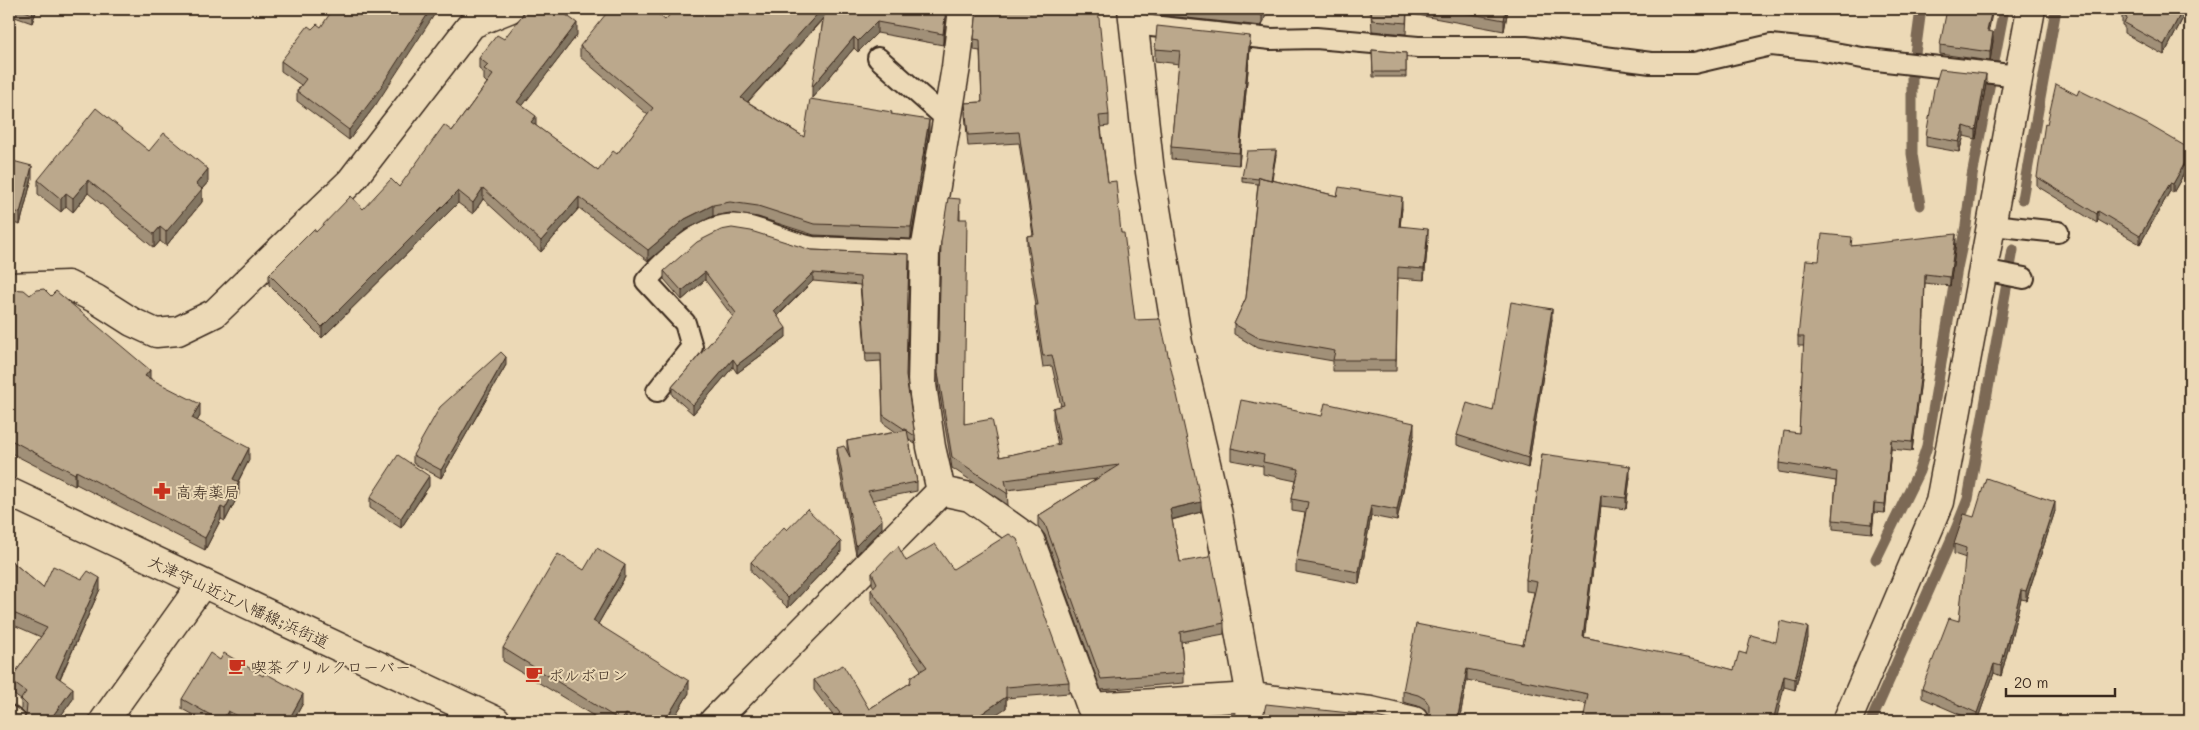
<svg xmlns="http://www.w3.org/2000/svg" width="2199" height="730" viewBox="0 0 2199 730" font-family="Mali,'Klee One',sans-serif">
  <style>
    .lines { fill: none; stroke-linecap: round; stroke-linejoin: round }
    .stream { stroke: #7b6955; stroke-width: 11 }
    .service-casing { stroke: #3b2a1e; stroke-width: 24 }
    .minor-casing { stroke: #3b2a1e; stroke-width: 31 }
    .tertiary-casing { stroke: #3b2a1e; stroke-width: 31 }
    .primary-casing { stroke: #3b2a1e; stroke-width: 31 }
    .path { stroke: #3b2a1e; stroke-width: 3; stroke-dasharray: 4 4; stroke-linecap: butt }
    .service { stroke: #ecd9b6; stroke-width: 20 }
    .minor { stroke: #ecd9b6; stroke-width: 28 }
    .tertiary { stroke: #ecd9b6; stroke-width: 28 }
    .primary { stroke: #ecd9b6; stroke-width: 28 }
    .wall { fill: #a19078; stroke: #3b2a1e }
    .shaded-wall { fill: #837662; stroke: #3b2a1e }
    .building { fill: #bba88c; stroke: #3b2a1e }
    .labels { text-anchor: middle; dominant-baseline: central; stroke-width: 4; stroke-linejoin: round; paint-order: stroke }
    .poi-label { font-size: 16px; fill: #3b2a1e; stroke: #ecd9b6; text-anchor: start }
    .street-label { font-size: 16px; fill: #3b2a1e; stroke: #ecd9b6 }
  </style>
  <rect width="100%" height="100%" fill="#ecd9b6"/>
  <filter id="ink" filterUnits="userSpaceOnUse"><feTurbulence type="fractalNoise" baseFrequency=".02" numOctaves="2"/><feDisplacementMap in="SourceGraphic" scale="10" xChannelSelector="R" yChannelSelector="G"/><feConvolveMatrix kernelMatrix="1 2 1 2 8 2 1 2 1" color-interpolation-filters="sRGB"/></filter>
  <g filter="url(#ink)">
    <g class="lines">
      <path class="stream" d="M 2022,199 L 2056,9
        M 1920,205 L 1912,154 L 1912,76 L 1921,9
        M 1876,559 L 1919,471 L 1927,446 L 1957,268 L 1966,226 L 1972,176 L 2004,9
        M 1871,721 L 1956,529 L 1968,499 L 2013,250"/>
      <g class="service-casing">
        <path id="service" d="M 1133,24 L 1271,39 L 1316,38 L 1418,47 L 1526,47 L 1651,63 L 1694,63 L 1771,45 L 1818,50 L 1868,59 L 2019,76
          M 878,58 L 948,120
          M 1992,225 L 2058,232
          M 1983,270 L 2024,278
          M 657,391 L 692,347 L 685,323 L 646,281 C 670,254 708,217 746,226 C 769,231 790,243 813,247 L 925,251
          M 9,716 L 16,721"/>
      </g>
      <g class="minor-casing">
        <path id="minor" d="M 1132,9 L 1150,172 L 1178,343 L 1218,515 L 1251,697 L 1250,721
          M 9,287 L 68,285 L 96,299 L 132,322 L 156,333 L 178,331 L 215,313 L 351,181 L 472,24 L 509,9
          M 941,491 L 970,497 L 1030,540 L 1091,707 L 1251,697 L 1371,711 L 1414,721
          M 941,491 L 931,447 L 922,385 L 925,251 L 956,67 L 963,9
          M 104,721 L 202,584
          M 714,721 L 941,491"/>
      </g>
      <g class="tertiary-casing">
        <path id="tertiary" d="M 1847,721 L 1940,502 L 2031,9"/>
      </g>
      <g class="primary-casing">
        <path id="primary" d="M 9,492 L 496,721"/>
      </g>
      <path class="path" d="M 147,717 L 156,721"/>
      <use href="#service" class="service"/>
      <use href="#minor" class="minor"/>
      <use href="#tertiary" class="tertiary"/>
      <use href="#primary" class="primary"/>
    </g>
    <path class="wall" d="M 9,9 L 37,9 L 32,23 L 9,15 Z
      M 977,9 L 1109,115 L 1109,126 L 1101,127 L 1108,182 L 1121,233 L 1135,320 L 1201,512 L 1172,520 L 1180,562 L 1224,623 L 1224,634 L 1181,642 L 1184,673 L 1184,683 L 1101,690 L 1045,535 L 1038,526 L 1038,516 L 1097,479 L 1007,490 L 1008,505 L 952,468 L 938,384 L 941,242 L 960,210 L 960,219 L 964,424 L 1000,457 L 1058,445 L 1053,419 L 1053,408 L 1061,406 L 1052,366 L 1043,367 L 1035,316 L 1035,305 L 1036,305 L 1027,247 L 1027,236 L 1033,235 L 1019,143 L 968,146 L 965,114 L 965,103 L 982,102 L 980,51 L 974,50 L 974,39 Z
      M 1159,9 L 1268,9 L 1262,26 L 1159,15 Z
      M 1355,9 L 1508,9 L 1504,31 L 1407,13 L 1406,34 L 1372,31 L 1371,13 Z
      M 2185,9 L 2185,14 L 2164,55 L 2124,33 L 2124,26 L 2122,25 L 2122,15 Z
      M 876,11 L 946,17 L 943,45 L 877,33 L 858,52 L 854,48 L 812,98 L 823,19 L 748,102 L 804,137 L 892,114 L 929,131 L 911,239 L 814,235 L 758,217 L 730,213 L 713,216 L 685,230 L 648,261 L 579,208 L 541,252 L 483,199 L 473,214 L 458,203 L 322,338 L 269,285 L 269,274 L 316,232 L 363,209 L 399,187 L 452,131 L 487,83 L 484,80 L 484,73 L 479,69 L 479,58 L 541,13 L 577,35 L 522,106 L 536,126 L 598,171 L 617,154 L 648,115 L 580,57 L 580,46 L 665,20 Z
      M 1989,31 L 1993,41 L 1990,61 L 1940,54 L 1940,45 Z
      M 1155,49 L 1250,49 L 1239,165 L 1171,159 L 1171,147 L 1179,64 L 1155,61 Z
      M 1372,50 L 1406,53 L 1406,77 L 1373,77 Z
      M 281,61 L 377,103 L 349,140 L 297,101 L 297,91 L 301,85 L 281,71 Z
      M 1986,84 L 1976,139 L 1964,136 L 1959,152 L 1926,146 L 1926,136 Z
      M 2190,149 L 2190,163 L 2173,193 L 2170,191 L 2140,244 L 2098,220 L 2097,223 L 2037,186 L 2037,177 Z
      M 149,151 L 208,182 L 202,189 L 202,202 L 166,246 L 160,241 L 154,248 L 88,193 L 73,212 L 66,206 L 61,212 L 38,194 L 38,180 Z
      M 1276,155 L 1272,180 L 1337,196 L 1402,208 L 1400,226 L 1428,240 L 1424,280 L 1398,278 L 1396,371 L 1333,371 L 1333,361 L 1257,348 L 1234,334 L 1234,324 L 1246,298 L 1258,184 L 1242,182 L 1242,177 Z
      M 9,160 L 32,178 L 20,225 L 10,222 Z
      M 1956,243 L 1950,286 L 1925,283 L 1922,372 L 1912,451 L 1891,449 L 1885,513 L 1874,512 L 1872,533 L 1833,529 L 1833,520 L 1836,481 L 1779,472 L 1779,463 L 1799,433 L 1804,346 L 1798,346 L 1798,337 L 1819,261 L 1852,246 Z
      M 811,250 L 909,254 L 907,377 L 915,436 L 915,444 L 909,440 L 917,482 L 917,491 L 872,500 L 882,528 L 856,555 L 837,457 L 837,448 L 847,453 L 847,441 L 896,432 L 883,423 L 881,361 L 866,362 L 860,285 L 813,281 L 778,316 L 786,337 L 737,373 L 733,367 L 693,414 L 672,395 L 672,387 L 733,317 L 705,280 L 682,300 L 664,279 L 664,271 Z
      M 9,289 L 30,295 L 51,296 L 150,378 L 200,416 L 197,421 L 249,460 L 238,482 L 239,494 L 225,521 L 221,519 L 205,550 L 76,484 L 75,486 L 9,452 Z
      M 1552,319 L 1528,468 L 1457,445 L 1457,435 L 1493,411 Z
      M 506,365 L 441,478 L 413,463 L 413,455 Z
      M 1414,435 L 1397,521 L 1371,516 L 1359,584 L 1296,572 L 1296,561 L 1305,513 L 1292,511 L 1292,499 L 1296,481 L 1263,474 L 1263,466 L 1231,460 L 1231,448 Z
      M 1542,454 L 1630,477 L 1626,509 L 1601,506 L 1584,637 L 1734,670 L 1746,654 L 1776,642 L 1808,638 L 1795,690 L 1784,687 L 1586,704 L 1467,680 L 1459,721 L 1424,721 L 1426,720 L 1428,715 L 1425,710 L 1418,706 L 1403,702 L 1403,691 L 1523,645 L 1534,592 L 1526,591 L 1526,580 Z
      M 429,486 L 401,528 L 370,508 L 370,498 Z
      M 2055,511 L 2026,600 L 2021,599 L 2001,676 L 1994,673 L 1977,721 L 1975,721 L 1922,698 L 1922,688 L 1959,621 L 1966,558 L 1954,554 L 1954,544 L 1974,517 Z
      M 787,530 L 841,552 L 788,608 L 751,572 L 751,562 Z
      M 9,559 L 43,588 L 100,589 L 60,679 L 73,699 L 57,721 L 15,721 L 21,720 L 26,715 L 21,710 L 21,700 L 10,692 L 10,680 L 41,637 L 9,623 Z
      M 906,561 L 953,569 L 1069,682 L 1069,693 L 1006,698 L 1006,708 L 835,718 L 814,690 L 814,680 L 869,709 L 910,683 L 921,670 L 871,600 L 871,590 L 874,587 L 872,584 L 872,573 Z
      M 584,570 L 625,577 L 598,624 L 689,693 L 672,721 L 602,721 L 503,661 L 503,648 Z
      M 220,660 L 303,703 L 293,721 L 204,721 L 182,709 L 182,699 Z"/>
    <path class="shaded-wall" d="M 34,9 L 37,9 L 32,23 L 32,14 Z
      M 431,9 L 438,9 L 377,103 L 349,140 L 349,130 Z
      M 822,9 L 825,9 L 825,16 L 741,109 L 741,98 Z
      M 946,9 L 946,17 L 943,45 L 943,34 Z
      M 1264,9 L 1268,9 L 1262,26 L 1262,15 Z
      M 1506,9 L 1508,9 L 1504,31 L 1504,20 Z
      M 1992,9 L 1993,9 L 1987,39 L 1987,31 Z
      M 2183,9 L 2185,9 L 2185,14 L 2164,55 L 2164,45 Z
      M 877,22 L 877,33 L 858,52 L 858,41 Z
      M 577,23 L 577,35 L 517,113 L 517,102 Z
      M 1993,32 L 1993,41 L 1990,61 L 1990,52 Z
      M 1250,36 L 1250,49 L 1239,165 L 1239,153 Z
      M 854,37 L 854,48 L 812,98 L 812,87 Z
      M 1986,74 L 1986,84 L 1976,139 L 1976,130 Z
      M 536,116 L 536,127 L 531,122 Z
      M 929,120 L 929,131 L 911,239 L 911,227 Z
      M 1964,126 L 1964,136 L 1959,152 L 1959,142 Z
      M 1276,150 L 1276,155 L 1270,186 L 1270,181 Z
      M 2190,154 L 2190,163 L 2173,193 L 2173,184 Z
      M 32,166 L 32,178 L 20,225 L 20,213 Z
      M 208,169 L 208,182 L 202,189 L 202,202 L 166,246 L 166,232 L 196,184 Z
      M 88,180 L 88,193 L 73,212 L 73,198 Z
      M 2170,183 L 2170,191 L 2140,244 L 2140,236 Z
      M 483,188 L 483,199 L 473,214 L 473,203 Z
      M 458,191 L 458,203 L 322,338 L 322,327 Z
      M 66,193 L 66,206 L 61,212 L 61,199 Z
      M 579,197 L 579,208 L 541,252 L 541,241 Z
      M 1402,197 L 1402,208 L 1399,237 L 1399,226 Z
      M 713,205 L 713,216 L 685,230 L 648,261 L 648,250 L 685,219 Z
      M 10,210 L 10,222 L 9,228 L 9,216 Z
      M 2098,211 L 2098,220 L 2097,223 L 2097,214 Z
      M 160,227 L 160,241 L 154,248 L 154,234 Z
      M 1428,229 L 1428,240 L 1424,280 L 1424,269 Z
      M 1956,234 L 1956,243 L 1950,286 L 1950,277 Z
      M 705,272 L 705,280 L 682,300 L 682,291 Z
      M 813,273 L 813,281 L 774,319 L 774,311 Z
      M 1925,274 L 1922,372 L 1912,451 L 1912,442 Z
      M 1552,309 L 1552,319 L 1528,468 L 1528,458 Z
      M 786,328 L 786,337 L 737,373 L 737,365 Z
      M 506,357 L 506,365 L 441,478 L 441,470 Z
      M 733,359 L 733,367 L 693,414 L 693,405 Z
      M 150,370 L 150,382 L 145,376 Z
      M 200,404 L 200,416 L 192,430 L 192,418 Z
      M 1414,423 L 1414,435 L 1397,521 L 1397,510 Z
      M 1891,440 L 1891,449 L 1885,513 L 1885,504 Z
      M 249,448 L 249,460 L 233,491 L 233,479 Z
      M 1630,466 L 1630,477 L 1626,509 L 1626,498 Z
      M 76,471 L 76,484 L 75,486 L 75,474 Z
      M 429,476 L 429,486 L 401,528 L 401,518 Z
      M 239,482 L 239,494 L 225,521 L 225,509 Z
      M 1601,495 L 1601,506 L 1583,648 L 1583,637 Z
      M 1201,502 L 1201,512 L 1170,520 L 1170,509 Z
      M 2055,502 L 2055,511 L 2026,600 L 2026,591 Z
      M 1874,503 L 1874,512 L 1872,533 L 1872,524 Z
      M 1371,505 L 1371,516 L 1359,584 L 1359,572 Z
      M 221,507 L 221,519 L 205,550 L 205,538 Z
      M 882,519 L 882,528 L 856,555 L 856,546 Z
      M 841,542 L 841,552 L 788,608 L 788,598 Z
      M 625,565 L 625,577 L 593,633 L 593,621 Z
      M 100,578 L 100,589 L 56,687 L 56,676 Z
      M 2021,590 L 2021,599 L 2001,676 L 2001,666 Z
      M 1808,627 L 1808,638 L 1795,690 L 1795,679 Z
      M 1994,664 L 1994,673 L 1977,721 L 1977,713 Z
      M 1467,669 L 1467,680 L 1459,721 L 1457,721 Z
      M 1784,676 L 1784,687 L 1776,721 L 1773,721 Z
      M 689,681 L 689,693 L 672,721 L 665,721 Z
      M 73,688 L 73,699 L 57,721 L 49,721 Z
      M 303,694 L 303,703 L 293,721 L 288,721 Z
      M 1006,697 L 1006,708 L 986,721 L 971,721 Z
      M 228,711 L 228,721 L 222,721 Z
      M 626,714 L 626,721 L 621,721 Z"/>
    <path class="building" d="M 20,9 L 34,9 L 32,14 Z
      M 333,9 L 431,9 L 377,93 L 349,130 L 297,91 L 306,79 L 281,61 L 308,26 L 312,29 L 317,24 L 321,27 Z
      M 527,9 L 535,9 L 541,13 L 544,9 L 558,9 L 577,23 L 517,102 L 536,116 L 531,122 L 598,171 L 613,151 L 617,154 L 653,108 L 580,46 L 610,9 L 652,9 L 665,20 L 675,9 L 822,9 L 741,98 L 804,137 L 810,99 L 892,112 L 891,114 L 929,120 L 911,227 L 814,224 L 758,206 L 730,202 L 713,205 L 685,219 L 648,250 L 579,197 L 541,241 L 483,188 L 473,203 L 458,191 L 322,327 L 269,274 L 314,229 L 316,232 L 351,196 L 363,209 L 391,179 L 399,187 L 444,125 L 452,131 L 493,75 L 484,69 L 488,65 L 479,58 L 497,35 L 504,39 Z
      M 825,9 L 874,9 L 876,11 L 896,9 L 946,9 L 943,34 L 877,22 L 858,41 L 854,37 L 812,87 Z
      M 977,9 L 1098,9 L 1109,115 L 1099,116 L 1108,182 L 1116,181 L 1121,233 L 1124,233 L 1135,320 L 1160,319 L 1201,502 L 1170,509 L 1180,562 L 1209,557 L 1210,550 L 1224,623 L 1180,632 L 1184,673 L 1101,679 L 1045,524 L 1038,516 L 1119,465 L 1005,480 L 1008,494 L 952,457 L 938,373 L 941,242 L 948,198 L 960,199 L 959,219 L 967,219 L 964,424 L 992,419 L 1000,457 L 1060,444 L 1053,408 L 1064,405 L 1052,355 L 1043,356 L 1035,305 L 1038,305 L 1027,236 L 1034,235 L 1019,132 L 968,135 L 965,103 L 982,102 L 980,40 L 974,39 Z
      M 1203,9 L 1264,9 L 1262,15 Z
      M 1371,9 L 1407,9 L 1406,23 L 1372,20 Z
      M 1444,9 L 1506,9 L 1504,20 Z
      M 1947,9 L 1992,9 L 1987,31 L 1993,32 L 1990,52 L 1940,45 Z
      M 2125,9 L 2183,9 L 2164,45 L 2124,23 L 2127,18 L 2122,15 Z
      M 1157,26 L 1250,36 L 1239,153 L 1171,147 L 1180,51 L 1155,49 Z
      M 1372,50 L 1406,53 L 1406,72 L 1373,72 Z
      M 1940,69 L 1986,74 L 1976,130 L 1964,126 L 1959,142 L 1926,136 L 1934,89 Z
      M 2056,84 L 2077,95 L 2079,90 L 2147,124 L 2190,149 L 2190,154 L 2173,184 L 2170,183 L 2140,236 L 2098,211 L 2097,214 L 2037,177 L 2045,123 L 2047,124 Z
      M 96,108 L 149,151 L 164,133 L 208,169 L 196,184 L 202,189 L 166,232 L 160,227 L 154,234 L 88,180 L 73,198 L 66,193 L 61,199 L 38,180 Z
      M 1276,150 L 1271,180 L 1259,177 L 1258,179 L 1242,177 L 1247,151 Z
      M 9,160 L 32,166 L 20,213 L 10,210 L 9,216 Z
      M 1259,177 L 1337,196 L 1339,187 L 1402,197 L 1399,226 L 1428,229 L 1424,269 L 1398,267 L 1396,360 L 1333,360 L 1335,351 L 1257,337 L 1234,324 L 1246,298 Z
      M 732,228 L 751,231 L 811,250 L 909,254 L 906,376 L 915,436 L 883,415 L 881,353 L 866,353 L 860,277 L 813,273 L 774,311 L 786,328 L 737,365 L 733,359 L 693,405 L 672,387 L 736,313 L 705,272 L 682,291 L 664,271 L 697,242 L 721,230 Z
      M 1822,234 L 1852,237 L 1851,246 L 1956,234 L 1950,277 L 1925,274 L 1922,363 L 1912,442 L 1891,440 L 1885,504 L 1874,503 L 1872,524 L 1833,520 L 1837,472 L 1779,463 L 1784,431 L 1799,433 L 1804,337 L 1798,337 L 1806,260 L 1819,261 Z
      M 9,289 L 24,290 L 30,295 L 36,290 L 44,289 L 51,296 L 56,291 L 150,370 L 145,376 L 200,404 L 192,418 L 249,448 L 233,479 L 239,482 L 225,509 L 221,507 L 205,538 L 76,471 L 75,474 L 9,439 Z
      M 1511,302 L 1552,309 L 1528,458 L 1457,435 L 1467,403 L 1493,411 Z
      M 501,352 L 506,357 L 441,470 L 413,455 L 440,407 Z
      M 1241,400 L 1322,416 L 1325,403 L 1414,423 L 1397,510 L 1371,505 L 1359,572 L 1296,561 L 1308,502 L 1292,499 L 1299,469 L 1263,462 L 1264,455 L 1231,448 Z
      M 907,430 L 917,482 L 868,491 L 882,519 L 856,546 L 837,448 L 844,446 L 850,457 L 847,441 Z
      M 1542,454 L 1630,466 L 1626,498 L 1601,495 L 1583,637 L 1701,661 L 1734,670 L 1739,652 L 1746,654 L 1751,635 L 1776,642 L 1780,621 L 1808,627 L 1795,679 L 1784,676 L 1773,721 L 1583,721 L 1588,694 L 1467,669 L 1457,721 L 1424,721 L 1426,720 L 1429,713 L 1429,705 L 1425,699 L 1418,695 L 1403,691 L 1416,624 L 1523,645 L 1537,582 L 1526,580 Z
      M 398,455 L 429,476 L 401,518 L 370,498 Z
      M 1986,478 L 2055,502 L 2026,591 L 2021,590 L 2001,666 L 1994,664 L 1977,713 L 1922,688 L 1949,618 L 1959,621 L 1966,548 L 1954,544 L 1964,514 L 1974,517 Z
      M 807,509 L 841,542 L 788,598 L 751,562 L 784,527 L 787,530 Z
      M 1009,534 L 1017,539 L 1069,682 L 1006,687 L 1006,697 L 971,721 L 833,721 L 840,713 L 814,680 L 843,665 L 869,709 L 910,683 L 911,677 L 927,667 L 871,590 L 877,583 L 872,573 L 898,546 L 906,561 L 935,544 L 953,569 Z
      M 597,548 L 625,565 L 593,621 L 689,681 L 665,721 L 653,721 L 645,716 L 642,721 L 637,721 L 626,714 L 621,721 L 503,648 L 558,554 L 584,570 Z
      M 9,559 L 43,588 L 53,566 L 82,579 L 88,571 L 100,578 L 56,676 L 73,688 L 49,721 L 15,721 L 21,720 L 26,716 L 27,705 L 21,699 L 26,692 L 10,680 L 47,628 L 9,611 Z
      M 210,653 L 220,660 L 224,653 L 263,676 L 265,673 L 303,694 L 288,721 L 248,721 L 228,711 L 222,721 L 221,721 L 182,699 Z
      M 1266,704 L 1368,715 L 1393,721 L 1262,721 Z
      M 9,719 L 15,721 L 9,721 Z"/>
  </g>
  <defs>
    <g id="pharmacy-bare" transform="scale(1.35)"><path d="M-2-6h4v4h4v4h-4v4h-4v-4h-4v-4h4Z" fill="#c8321e" stroke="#ecd9b6" stroke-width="2.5" paint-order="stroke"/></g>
    <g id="cafe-bare" transform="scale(1.35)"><path d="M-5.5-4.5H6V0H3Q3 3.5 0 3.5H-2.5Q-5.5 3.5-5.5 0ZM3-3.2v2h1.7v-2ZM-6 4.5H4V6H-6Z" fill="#c8321e" stroke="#ecd9b6" stroke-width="2.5" paint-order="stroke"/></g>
  </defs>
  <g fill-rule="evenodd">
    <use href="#pharmacy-bare" x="162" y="491"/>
    <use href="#cafe-bare" x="237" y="666"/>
    <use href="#cafe-bare" x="534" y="674"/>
  </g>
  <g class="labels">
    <g class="poi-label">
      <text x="176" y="491">高寿薬局</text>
      <text x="251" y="666">喫茶グリルクローバー</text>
      <text x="548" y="674">ポルボロン</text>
    </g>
    <g class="street-label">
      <text transform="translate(239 601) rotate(25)">大津守山近江八幡線;浜街道</text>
    </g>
  </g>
  <rect width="2199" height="730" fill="none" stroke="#ecd9b6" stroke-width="30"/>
  <rect x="15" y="15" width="2169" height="700" fill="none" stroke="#3b2a1e" stroke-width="2" filter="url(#ink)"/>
  <path d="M2006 688v8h109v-8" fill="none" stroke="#3b2a1e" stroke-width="2.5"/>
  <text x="2014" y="688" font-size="15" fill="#3b2a1e" stroke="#ecd9b6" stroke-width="4" paint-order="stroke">20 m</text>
</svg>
